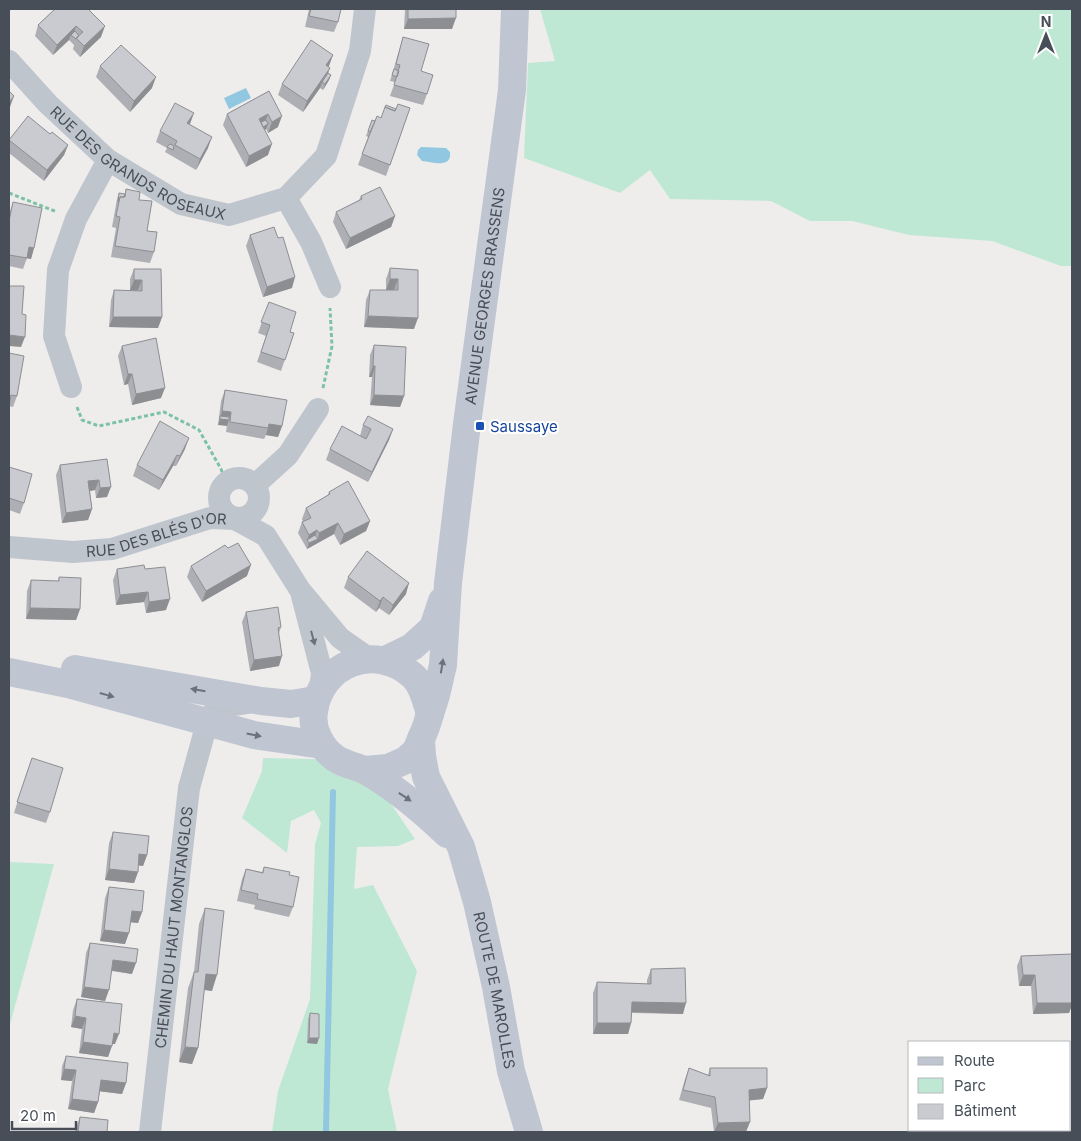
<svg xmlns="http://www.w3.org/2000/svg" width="1081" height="1141" viewBox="0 0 1081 1141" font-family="Inter,sans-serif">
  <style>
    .green { fill: #bfe8d4 }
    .water { fill: #91c7e0 }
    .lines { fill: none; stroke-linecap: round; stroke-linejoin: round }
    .stream { stroke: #91c7e0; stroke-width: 6 }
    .path { stroke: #7bc2a7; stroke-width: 3; stroke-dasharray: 4 2.5; stroke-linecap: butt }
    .street { stroke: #bfc5cd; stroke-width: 22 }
    .secondary { stroke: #bfc6d1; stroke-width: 28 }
    .wall { fill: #aeafb4 }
    .shaded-wall { fill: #8d8e92 }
    .building { fill: #cacbd1; stroke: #8d8e92 }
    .oneway { fill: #6b727a }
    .oneway2 { fill: #6b727c }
    .transit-dot { fill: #1a4fb4; stroke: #fff; stroke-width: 2 }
    .labels { text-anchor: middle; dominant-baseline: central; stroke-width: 4; stroke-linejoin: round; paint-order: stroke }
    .street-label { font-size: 15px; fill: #474e57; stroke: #fff }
    .transit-label { font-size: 15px; fill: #164399; stroke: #fff; text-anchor: start }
  </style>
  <rect width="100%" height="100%" fill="#efedec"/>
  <path class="green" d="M 540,9 L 1072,9 L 1072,266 L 1061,266 L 992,241 L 909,235 L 852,221 L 810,221 L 771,201 L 670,199 L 650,170 L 620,193 L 524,158 L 528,63 L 555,61 Z
    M 263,758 L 361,760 L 415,839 L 398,846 L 357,847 L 354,889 L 373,885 L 417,971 L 388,1089 L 397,1132 L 272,1132 L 278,1091 L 310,999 L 315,844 L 321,823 L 314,810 L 291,821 L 287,853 L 242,818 L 262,771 Z
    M 9,862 L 54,864 L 9,1028 Z"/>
  <path class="water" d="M 246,88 L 251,98 L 229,109 L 224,98 Z
    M 421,147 L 446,148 L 450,152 C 452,169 432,162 422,161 L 417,155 L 418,150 Z"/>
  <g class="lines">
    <path class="stream" d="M 326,1132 L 333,792"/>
    <path class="path" d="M 9,193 L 57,212
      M 323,388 L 332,346 L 330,308
      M 77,407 L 82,420 L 99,426 L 164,412 L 199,430 L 221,469 L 226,482"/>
    <g class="street">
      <path id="s1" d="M 9,61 L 48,104 L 108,160 L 181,204 L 229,215 L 286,198 L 326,156 L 360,51 L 365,9"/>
      <path d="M 286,198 L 311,242 L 330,287"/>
      <path d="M 71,387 L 54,336 L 58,270 L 76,219 L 108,160"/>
      <circle cx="239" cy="498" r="20"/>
      <path d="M 255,485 L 288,455 L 318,409"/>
      <path id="s2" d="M 9,547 L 73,552 L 112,549 L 210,518 L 235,519 L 266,536 L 300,590 L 340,638 L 370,659"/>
      <path d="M 302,596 L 322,673 L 320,689"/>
      <path id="s3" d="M 150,1132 L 189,788 L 207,723 L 216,708 L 248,703"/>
    </g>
    <g class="secondary">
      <path d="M 385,660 L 412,647 L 433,628 L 442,601"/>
      <path d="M 75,669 L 261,701 L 291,704 L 315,700"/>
      <path d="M 9,672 L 68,684 L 254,735 L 322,745"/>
      <path d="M 430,714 C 426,701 423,685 413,676 C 376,642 320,663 314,712 C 311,729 321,748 335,758 C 345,765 357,766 366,771 C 396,788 422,810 447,834"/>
      <path id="s4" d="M 421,739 L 422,756 L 426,777 L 461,847 L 477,902 L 496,987 L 511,1071 L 529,1132"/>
      <path id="s5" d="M 365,770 L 388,768 L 406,760 L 416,751 L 426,727 L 436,695 L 443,665 L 448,583 L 467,424 L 512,90 L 515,9"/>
    </g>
  </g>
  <path class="wall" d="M 55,9 L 101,37 L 80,57 L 73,49 L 74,45 L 69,40 L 53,55 L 35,36 L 38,25 Z
    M 309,9 L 341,9 L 338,22 L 334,32 L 305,27 Z
    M 405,9 L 456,9 L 452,29 L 404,29 Z
    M 403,37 L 421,71 L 427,94 L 423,105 L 390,96 L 395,82 L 390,81 Z
    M 100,66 L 152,88 L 130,112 L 96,77 Z
    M 328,67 L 328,73 L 331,75 L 329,80 L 323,90 L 320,88 L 303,112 L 278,95 L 282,84 Z
    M 269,91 L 278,127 L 268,133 L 266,129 L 265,130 L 268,155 L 246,167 L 223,125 L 227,114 Z
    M 410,108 L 386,176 L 358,165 L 368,137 L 366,136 L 372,120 L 375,121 L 396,109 Z
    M 189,124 L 208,148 L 196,170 L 165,152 L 167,148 L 156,142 L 160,131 Z
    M 9,140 L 68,145 L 64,155 L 44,181 L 9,153 Z
    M 126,189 L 139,200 L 147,231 L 154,252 L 150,263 L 111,257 L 116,228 L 112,227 L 117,199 L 119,193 L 125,194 Z
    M 361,196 L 395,216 L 391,227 L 346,249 L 333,222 L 336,212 L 359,200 Z
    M 13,202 L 34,248 L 31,259 L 27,258 L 23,269 L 9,266 L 9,214 Z
    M 250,235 L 278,238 L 292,288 L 263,297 L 246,246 Z
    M 390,268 L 418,270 L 414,329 L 364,327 L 366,300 L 370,290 L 386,290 L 386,279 Z
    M 134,269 L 161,269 L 162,317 L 158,328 L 109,327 L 111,300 L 114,290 L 130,290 L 130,279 Z
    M 269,302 L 290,332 L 294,333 L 281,371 L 257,362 L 266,336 L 258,333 Z
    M 374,345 L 404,396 L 400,407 L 370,405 L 372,377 L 369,377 L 370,355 Z
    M 122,346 L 161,398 L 132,405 L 128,384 L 124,385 L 118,356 Z
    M 9,353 L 17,396 L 13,407 L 9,406 Z
    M 225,390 L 282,426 L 278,437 L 266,435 L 264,439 L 226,432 L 227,425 L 218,425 L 221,401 Z
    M 363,425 L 393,429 L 389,440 L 368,482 L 326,460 L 330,449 L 360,436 Z
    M 185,449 L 176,466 L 173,466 L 159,490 L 133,476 L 137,465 Z
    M 107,459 L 107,497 L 96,498 L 95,490 L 90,491 L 92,509 L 88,520 L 62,523 L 56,475 L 60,465 Z
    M 9,467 L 24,503 L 20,514 L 9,510 Z
    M 329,492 L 370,521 L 366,531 L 340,545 L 334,534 L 307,549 L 298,533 L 302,522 L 303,522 L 302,519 L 306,508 L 328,495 Z
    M 228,548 L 247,576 L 202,602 L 187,577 L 191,566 Z
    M 117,569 L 145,569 L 166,610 L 146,613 L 144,602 L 116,605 L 113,580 Z
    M 59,577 L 80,609 L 76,620 L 26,619 L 27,591 L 31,580 L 58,581 Z
    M 348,577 L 406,594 L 389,615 L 379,608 L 376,612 L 344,588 Z
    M 246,612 L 281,627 L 279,633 L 279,666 L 250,671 L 242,622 Z
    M 28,769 L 50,812 L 46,823 L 14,813 Z
    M 113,832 L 147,855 L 143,866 L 138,865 L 138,872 L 134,883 L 105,880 L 109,843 Z
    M 264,867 L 289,875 L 293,907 L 289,917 L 254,909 L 255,905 L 237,901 L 242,879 L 246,869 L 262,872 Z
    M 109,887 L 142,912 L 138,923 L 131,922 L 125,944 L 100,941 L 105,898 Z
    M 205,908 L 212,991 L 204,990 L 198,1048 L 192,1064 L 179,1062 L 188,988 L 194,972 L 199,924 Z
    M 90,943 L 132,974 L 111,971 L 105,1001 L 81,997 L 86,953 Z
    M 1072,954 L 1072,1005 L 1069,1013 L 1033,1014 L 1031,986 L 1019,986 L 1017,966 L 1021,956 Z
    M 651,969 L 683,1014 L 632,1013 L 631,1023 L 628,1034 L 593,1034 L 593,993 L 597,982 L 647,984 L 647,980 Z
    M 77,999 L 115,1044 L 112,1044 L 108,1057 L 79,1053 L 82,1029 L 71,1027 L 73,1010 Z
    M 310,1013 L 317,1044 L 307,1043 L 308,1019 Z
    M 66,1056 L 126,1083 L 122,1094 L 100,1091 L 98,1102 L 94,1113 L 68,1109 L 72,1081 L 61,1080 L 62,1066 Z
    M 689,1068 L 708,1075 L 710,1068 L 767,1088 L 763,1099 L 749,1100 L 746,1132 L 714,1132 L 711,1108 L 679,1100 L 685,1079 Z
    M 80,1117 L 107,1132 L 75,1132 L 76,1127 Z"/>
  <path class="shaded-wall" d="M 456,18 L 452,29 L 404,29 L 408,19 Z
    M 76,26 L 73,36 L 71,35 L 69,40 L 53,55 L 57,45 Z
    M 105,26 L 101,37 L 80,57 L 84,46 Z
    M 333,55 L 329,66 L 322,76 L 326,65 Z
    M 330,68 L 326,79 L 322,82 L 320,88 L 303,112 L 307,101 Z
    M 331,75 L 329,80 L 323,90 L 325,84 Z
    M 156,77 L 152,88 L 130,112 L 134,101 Z
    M 14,96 L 10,107 L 9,108 L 9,102 Z
    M 194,113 L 190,124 L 183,134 L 187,123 Z
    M 268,114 L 264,125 L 259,128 L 259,119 Z
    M 282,116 L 278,127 L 268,133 L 272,122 Z
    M 268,124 L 266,129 L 257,134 L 259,129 Z
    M 212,137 L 208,148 L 196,170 L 200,159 Z
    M 272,144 L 268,155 L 246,167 L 249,156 Z
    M 68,145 L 64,155 L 44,181 L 47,170 Z
    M 395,216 L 391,227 L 346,249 L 350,238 Z
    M 29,247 L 34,248 L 31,259 L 25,258 Z
    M 295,277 L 292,288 L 263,297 L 267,287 Z
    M 390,279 L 398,279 L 394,290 L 386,290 Z
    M 134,280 L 142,280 L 138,290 L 130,290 Z
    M 368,316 L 418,318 L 414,329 L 364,327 Z
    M 113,317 L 162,317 L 158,328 L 109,327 Z
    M 9,335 L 25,337 L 21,347 L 9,346 Z
    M 373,366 L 375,366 L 372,377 L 369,377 Z
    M 128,374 L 132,374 L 128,384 L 124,385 Z
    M 165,388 L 161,398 L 132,405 L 136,394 Z
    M 374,395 L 404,396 L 400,407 L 370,405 Z
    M 222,411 L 231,412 L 227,426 L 218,425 Z
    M 269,424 L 282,426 L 278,437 L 266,435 Z
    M 393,429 L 389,440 L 368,482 L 372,472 Z
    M 189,438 L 185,449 L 176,466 L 180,456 Z
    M 177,455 L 173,466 L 159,490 L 163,480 Z
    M 99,480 L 95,490 L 85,492 L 88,481 Z
    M 111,487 L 107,497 L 96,498 L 100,488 Z
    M 92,509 L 88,520 L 62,523 L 66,513 Z
    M 370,521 L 366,531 L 340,545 L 344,534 Z
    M 338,523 L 334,534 L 307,549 L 309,543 L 318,539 L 319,533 Z
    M 317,530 L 314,540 L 307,540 L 309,535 Z
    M 251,565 L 247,576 L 202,602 L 206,591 Z
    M 409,583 L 406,594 L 389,615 L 393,605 Z
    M 148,592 L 144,602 L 116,605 L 120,595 Z
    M 383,597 L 379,608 L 376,612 L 380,601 Z
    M 170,599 L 166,610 L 146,613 L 149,602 Z
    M 30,608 L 80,609 L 76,620 L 26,619 Z
    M 282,656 L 279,666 L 250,671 L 254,660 Z
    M 139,854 L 147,855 L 143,866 L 136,865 Z
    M 109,869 L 138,872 L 134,883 L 105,880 Z
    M 132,911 L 142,912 L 138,923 L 128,922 Z
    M 104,930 L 129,933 L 125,944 L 100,941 Z
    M 113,960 L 136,963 L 132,974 L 109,970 Z
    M 206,974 L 217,975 L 212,991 L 200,989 Z
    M 1023,975 L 1035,975 L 1031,986 L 1019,986 Z
    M 84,987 L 109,990 L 105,1001 L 81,997 Z
    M 632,1002 L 686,1003 L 683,1014 L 628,1012 Z
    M 1037,1003 L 1072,1003 L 1072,1005 L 1069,1013 L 1033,1014 Z
    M 75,1016 L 86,1018 L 82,1029 L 71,1027 Z
    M 597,1023 L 631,1023 L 628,1034 L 593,1034 Z
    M 114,1033 L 119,1034 L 115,1044 L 110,1044 Z
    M 309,1038 L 319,1038 L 317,1044 L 307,1043 Z
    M 83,1042 L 112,1046 L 108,1057 L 79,1053 Z
    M 185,1047 L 198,1048 L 192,1064 L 179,1062 Z
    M 64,1069 L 76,1070 L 72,1081 L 61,1080 Z
    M 101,1080 L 126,1083 L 122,1094 L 97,1091 Z
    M 767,1088 L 763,1099 L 745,1101 L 749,1090 Z
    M 72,1099 L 98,1102 L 94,1113 L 68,1109 Z
    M 750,1122 L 746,1132 L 714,1132 L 718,1123 Z
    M 995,1130 L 1028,1130 L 1027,1132 L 995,1131 Z"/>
  <path class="building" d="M 55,9 L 88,9 L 105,26 L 84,46 L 76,38 L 83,32 L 76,26 L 57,45 L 38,25 Z
    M 311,9 L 341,9 L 338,22 L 309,16 Z
    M 408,9 L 456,9 L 456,18 L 408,19 Z
    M 75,31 L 79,36 L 76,39 L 71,35 Z
    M 403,37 L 429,44 L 421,71 L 433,75 L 427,94 L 394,85 L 400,65 L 396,64 Z
    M 311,40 L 333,55 L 326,65 L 330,68 L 307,101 L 282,84 Z
    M 121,45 L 156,77 L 134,101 L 100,66 Z
    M 394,69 L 399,71 L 397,77 L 392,75 Z
    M 328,73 L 331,75 L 325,84 L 322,82 Z
    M 9,91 L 14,96 L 9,102 Z
    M 269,91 L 282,116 L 272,122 L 268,114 L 259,119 L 272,144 L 249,156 L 227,114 Z
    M 175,103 L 194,113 L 187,123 L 212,137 L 200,159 L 175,145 L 177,141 L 160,131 Z
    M 398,104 L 410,108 L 390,165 L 362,154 L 377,116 L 381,118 L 385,107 L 395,111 Z
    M 386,105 L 396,109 L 395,111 L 385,107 Z
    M 28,116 L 50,134 L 52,132 L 68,145 L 47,170 L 9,140 Z
    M 266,120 L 268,124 L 263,127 L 261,122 Z
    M 372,120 L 375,121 L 370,132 L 368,131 Z
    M 170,144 L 174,146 L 173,150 L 167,147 Z
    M 380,187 L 395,216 L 350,238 L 336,212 L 362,199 L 361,196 Z
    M 126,189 L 140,192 L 139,200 L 152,201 L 147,231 L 157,232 L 154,252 L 115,246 L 120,217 L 116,216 L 120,197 L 125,197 Z
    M 119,193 L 125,194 L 124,197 L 120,197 L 118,202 Z
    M 13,202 L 42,208 L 34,248 L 29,247 L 27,258 L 9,255 L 9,221 Z
    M 274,227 L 278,238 L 283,237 L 295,277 L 267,287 L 250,235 Z
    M 390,268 L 418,270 L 418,318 L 368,316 L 370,290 L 398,290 L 398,279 L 390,279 Z
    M 134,269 L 161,269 L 162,317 L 113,317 L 114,290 L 142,291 L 142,280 L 134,280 Z
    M 9,286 L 24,286 L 22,314 L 26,315 L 25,337 L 9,335 Z
    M 269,302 L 296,312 L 290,332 L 294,333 L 285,360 L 261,352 L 270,325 L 261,322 Z
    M 156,338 L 165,388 L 136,394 L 132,374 L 128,374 L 122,346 Z
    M 374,345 L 406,347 L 404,396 L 374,395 L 375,366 L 373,366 Z
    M 9,353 L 24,356 L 17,396 L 11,395 L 9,405 Z
    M 225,390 L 287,400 L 282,426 L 269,424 L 268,428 L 230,422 L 231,412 L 222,411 Z
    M 220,416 L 229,417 L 229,420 L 220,419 Z
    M 368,416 L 393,429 L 372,472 L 330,449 L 342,426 L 366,439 L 371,429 L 363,425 Z
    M 160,421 L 189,438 L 180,456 L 177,455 L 163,480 L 137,465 Z
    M 107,459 L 111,487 L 100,488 L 99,480 L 88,481 L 92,509 L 66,513 L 60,465 Z
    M 9,467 L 32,474 L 24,503 L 9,498 Z
    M 348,481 L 370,521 L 344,534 L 338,523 L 319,533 L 317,530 L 309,535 L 302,522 L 311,518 L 306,508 L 330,494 L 329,492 Z
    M 315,535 L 318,539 L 309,543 L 307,540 Z
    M 238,543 L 251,565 L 206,591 L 191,566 L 225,545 L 228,548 Z
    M 367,551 L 409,583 L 393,605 L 383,597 L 380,601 L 348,577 Z
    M 144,565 L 145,569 L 165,567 L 170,599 L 149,602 L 148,592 L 120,595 L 117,569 Z
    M 59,577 L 81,578 L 80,609 L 30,608 L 31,580 L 59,581 Z
    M 278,607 L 281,627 L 278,628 L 282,656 L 254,660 L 246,612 Z
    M 32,758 L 63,768 L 50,812 L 17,802 Z
    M 113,832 L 149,836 L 147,855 L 139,854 L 138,872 L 109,869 Z
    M 264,867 L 290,872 L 289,875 L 299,877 L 293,907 L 257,899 L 258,894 L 241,890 L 246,869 L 263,873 Z
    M 109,887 L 144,891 L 142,912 L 132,911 L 129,933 L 104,930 Z
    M 205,908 L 224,911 L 217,975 L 206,974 L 198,1048 L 185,1047 L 194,972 L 198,972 Z
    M 90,943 L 138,949 L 136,963 L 113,960 L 109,990 L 84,987 Z
    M 1072,954 L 1072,1003 L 1037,1003 L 1035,975 L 1023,975 L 1021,956 Z
    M 685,968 L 686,1003 L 632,1002 L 631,1023 L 597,1023 L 597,982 L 651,984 L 651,969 Z
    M 77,999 L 122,1004 L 119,1034 L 114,1033 L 112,1046 L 83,1042 L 86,1018 L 75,1016 Z
    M 310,1013 L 319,1014 L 319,1038 L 309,1038 Z
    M 66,1056 L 128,1063 L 126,1083 L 101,1080 L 98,1102 L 72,1099 L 76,1070 L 64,1069 Z
    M 689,1068 L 710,1076 L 710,1068 L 767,1068 L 767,1088 L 749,1090 L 750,1122 L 718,1123 L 715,1097 L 683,1090 Z
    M 80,1117 L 108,1120 L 107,1132 L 78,1132 Z"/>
  <defs><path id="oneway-solid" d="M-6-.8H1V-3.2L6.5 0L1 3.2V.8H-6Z" transform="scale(1.25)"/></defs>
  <use class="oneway" href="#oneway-solid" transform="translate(313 638) rotate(75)"/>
  <g class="oneway2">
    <use href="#oneway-solid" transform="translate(442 666) rotate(-81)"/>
    <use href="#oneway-solid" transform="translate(198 690) rotate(-170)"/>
    <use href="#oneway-solid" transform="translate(107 695) rotate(16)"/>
    <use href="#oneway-solid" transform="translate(254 735) rotate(11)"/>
    <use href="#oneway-solid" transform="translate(405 797) rotate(34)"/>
  </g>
  <rect class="transit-dot" x="475" y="421" width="10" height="10" rx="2.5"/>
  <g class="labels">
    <g class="street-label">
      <text stroke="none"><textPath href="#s1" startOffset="168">RUE DES GRANDS ROSEAUX</textPath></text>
      <text stroke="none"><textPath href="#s5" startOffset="518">AVENUE GEORGES BRASSENS</textPath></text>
      <text stroke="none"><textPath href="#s2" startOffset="150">RUE DES BLÉS D'OR</textPath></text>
      <text stroke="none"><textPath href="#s3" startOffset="206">CHEMIN DU HAUT MONTANGLOS</textPath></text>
      <text stroke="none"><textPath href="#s4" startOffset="264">ROUTE DE MAROLLES</textPath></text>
    </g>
    <g class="transit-label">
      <text x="490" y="426">Saussaye</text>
    </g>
  </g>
  <rect width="1081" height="1141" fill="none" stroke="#474e57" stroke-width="20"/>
  <rect x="908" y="1041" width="162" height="90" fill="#ffffff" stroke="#b5b8bc"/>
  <rect x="918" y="1057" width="25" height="8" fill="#bfc6d1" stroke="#b5b8bc"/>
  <text x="954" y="1066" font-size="15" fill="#474e57">Route</text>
  <rect x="918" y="1078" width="25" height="15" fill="#bfe8d4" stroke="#b5b8bc"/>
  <text x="954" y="1091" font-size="15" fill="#474e57">Parc</text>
  <rect x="918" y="1104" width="25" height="15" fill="#cacbd1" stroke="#b5b8bc"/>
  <text x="954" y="1116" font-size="15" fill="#474e57">Bâtiment</text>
  <g transform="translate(1046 35)" stroke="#ffffff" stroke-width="4" paint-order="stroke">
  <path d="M0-4L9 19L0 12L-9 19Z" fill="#474e57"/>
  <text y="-8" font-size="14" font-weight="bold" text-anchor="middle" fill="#474e57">N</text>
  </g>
  <path d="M12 1121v8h64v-8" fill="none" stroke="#474e57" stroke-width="2.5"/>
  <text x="20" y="1121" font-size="15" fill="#474e57" stroke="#ffffff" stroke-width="4" paint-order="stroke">20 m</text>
</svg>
